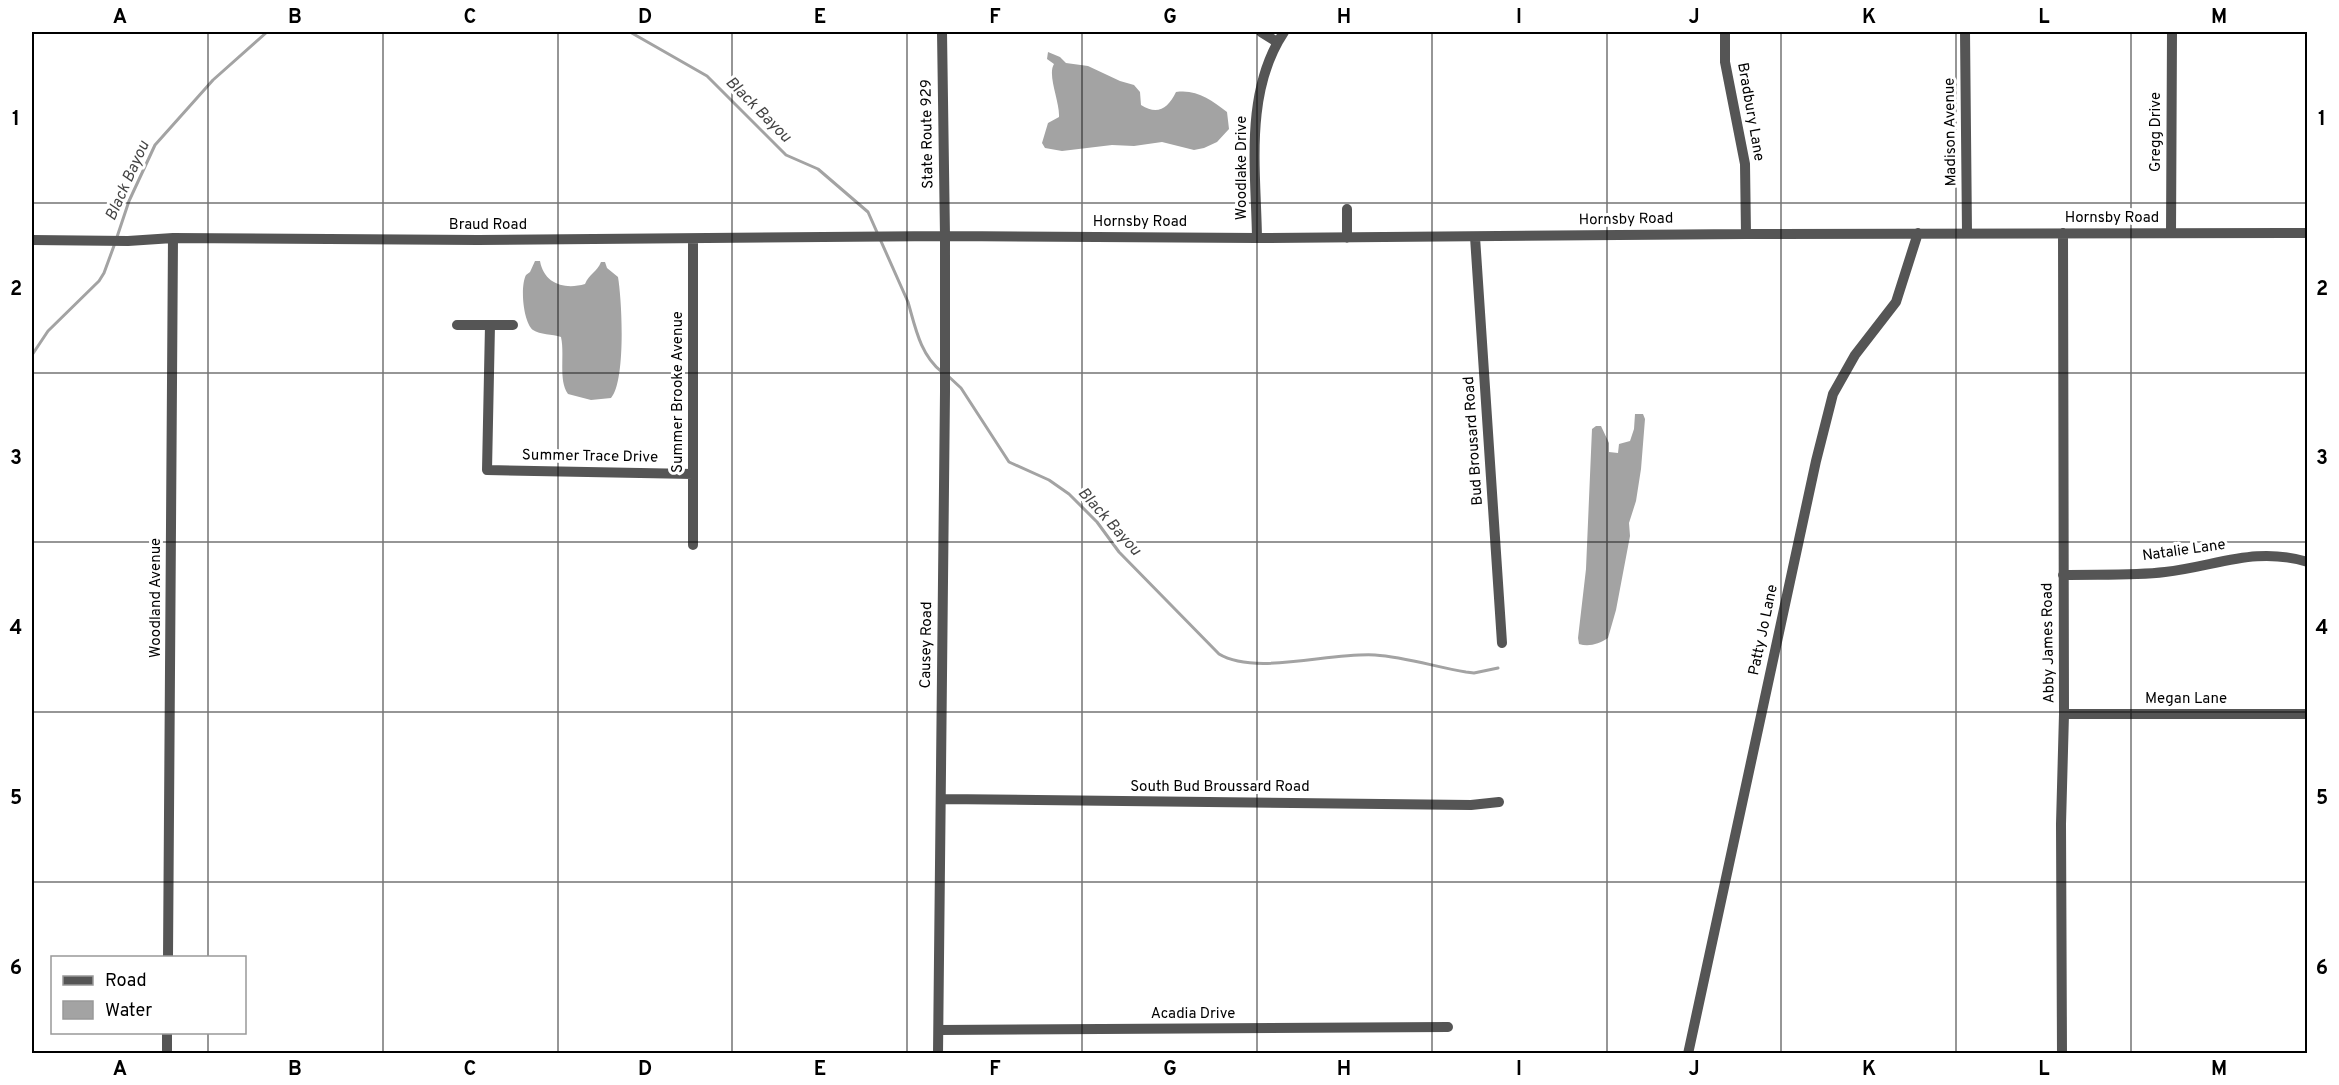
<svg xmlns="http://www.w3.org/2000/svg" width="2339" height="1085" viewBox="0 0 2339 1085" font-family="Overpass,sans-serif">
  <style>
    .water { fill: #a3a3a3 }
    .lines { fill: none; stroke-linecap: round; stroke-linejoin: round }
    .stream { stroke: #a3a3a3; stroke-width: 3 }
    .minor { stroke: #555; stroke-width: 10 }
    .grid { fill: none; stroke: #000; stroke-width: 1.5; stroke-opacity: 0.55 }
    .labels { text-anchor: middle; dominant-baseline: central; stroke-width: 6; stroke-linejoin: round; paint-order: stroke }
    .street-label { font-size: 15px; fill: #000; stroke: #fff }
    .water-label { font-size: 16px; font-style: italic; fill: #444; stroke: #fff }
    .neatline { fill: none; stroke: #000; stroke-width: 2 }
    .grid-label { font-size: 20px; text-anchor: middle; font-weight: bold; fill: #000 }
  </style>
  <rect width="100%" height="100%" fill="#fff"/>
  <path class="water" d="M 1048,52 L 1060,57 L 1066,63 L 1088,66 L 1120,81 L 1134,85 L 1140,92 L 1141,105 C 1158,116 1168,108 1176,92 C 1197,89 1211,100 1227,112 L 1229,129 L 1217,142 L 1204,148 L 1194,150 L 1162,142 L 1134,146 L 1112,145 L 1062,151 L 1045,148 L 1042,143 L 1048,123 L 1059,117 C 1060,102 1047,75 1054,64 L 1047,59 Z
    M 535,261 L 540,261 C 544,284 565,290 585,284 C 589,274 597,272 601,262 L 605,262 L 607,268 L 618,277 C 622,300 626,381 611,398 L 591,400 L 568,394 C 558,380 565,355 561,337 C 552,334 540,335 533,330 C 523,322 520,286 526,275 L 530,272 Z
    M 1635,414 L 1643,414 L 1645,419 L 1641,469 L 1636,501 L 1629,523 L 1630,536 L 1616,610 L 1608,638 C 1599,644 1589,647 1579,644 L 1578,638 L 1586,569 L 1592,429 L 1596,426 L 1601,426 L 1609,443 L 1609,452 L 1618,453 L 1619,444 L 1630,441 L 1634,429 Z"/>
  <g class="lines">
    <path class="stream" d="M 630,32 L 707,76 L 786,155 L 818,169 L 868,212 L 908,302 C 915,326 920,355 942,372
      M 117,237 L 129,201 L 155,145 L 213,80 L 267,32
      M 32,355 L 48,331 L 99,281 L 104,273 L 115,243
      M 947,375 L 961,388 L 1009,462 L 1049,480 L 1069,494 L 1097,522 L 1119,552 L 1219,654 C 1255,676 1331,652 1375,655 C 1405,657 1436,667 1466,672 L 1474,673 L 1498,668"/>
    <path class="minor" d="M 1261,32 L 1277,42
      M 1725,32 L 1725,62 L 1745,164 L 1746,234
      M 1965,32 L 1967,233
      M 1347,209 L 1347,238
      M 2171,233 L 2172,32
      M 1475,237 L 1502,643
      M 1257,238 C 1256,170 1244,92 1284,32
      M 32,240 L 128,241 L 173,238 L 478,240 L 945,236 L 1257,238 L 1746,234 L 2308,233
      M 457,325 L 513,325
      M 490,325 L 487,470 L 693,474
      M 693,545 L 693,239
      M 2063,575 C 2097,574 2132,576 2165,572 C 2217,566 2255,546 2308,562
      M 2064,714 L 2308,714
      M 941,799 L 1471,805 L 1499,802
      M 168,958 L 173,238
      M 939,1030 L 1448,1027
      M 167,1054 L 167,1032
      M 938,1054 L 945,392 L 945,236 L 942,32
      M 1688,1054 L 1816,461 L 1833,394 L 1855,355 L 1896,302 L 1918,233
      M 2062,1054 L 2061,824 L 2064,714 L 2063,233"/>
  </g>
  <path class="grid" d="M 208,32 L 208,958M 383,32 L 383,1054M 558,32 L 558,1054M 732,32 L 732,1054M 907,32 L 907,1054M 1082,32 L 1082,1054M 1257,32 L 1257,1054M 1432,32 L 1432,1054M 1607,32 L 1607,1054M 1781,32 L 1781,1054M 1956,32 L 1956,1054M 2131,32 L 2131,1054M 32,203 L 2308,203M 32,373 L 2308,373M 32,542 L 2308,542M 32,712 L 2308,712M 32,882 L 2308,882M 208,1032 L 208,1054"/>
  <g class="labels">
    <g class="street-label">
      <text transform="translate(1750 112) rotate(80)">Bradbury Lane</text>
      <text transform="translate(1951 132) rotate(-91)">Madison Avenue</text>
      <text transform="translate(2156 132) rotate(-90)">Gregg Drive</text>
      <text transform="translate(928 134) rotate(-91)">State Route 929</text>
      <text transform="translate(1242 168) rotate(-90)">Woodlake Drive</text>
      <text x="2112" y="218">Hornsby Road</text>
      <text transform="translate(1626 220) rotate(-1)">Hornsby Road</text>
      <text x="1140" y="222">Hornsby Road</text>
      <text x="488" y="225">Braud Road</text>
      <text transform="translate(678 392) rotate(-90)">Summer Brooke Avenue</text>
      <text transform="translate(1474 441) rotate(-94)">Bud Brousard Road</text>
      <text transform="translate(590 457) rotate(1)">Summer Trace Drive</text>
      <text transform="translate(2184 551) rotate(-8)">Natalie Lane</text>
      <text transform="translate(156 598) rotate(-90)">Woodland Avenue</text>
      <text transform="translate(1764 630) rotate(-78)">Patty Jo Lane</text>
      <text transform="translate(2049 643) rotate(-91)">Abby James Road</text>
      <text transform="translate(927 645) rotate(-89)">Causey Road</text>
      <text x="2186" y="699">Megan Lane</text>
      <text x="1220" y="787">South Bud Broussard Road</text>
      <text x="1193" y="1014">Acadia Drive</text>
    </g>
    <g class="water-label">
      <text transform="translate(758 110) rotate(45)">Black Bayou</text>
      <text transform="translate(128 181) rotate(-66)">Black Bayou</text>
      <text transform="translate(1109 522) rotate(48)">Black Bayou</text>
    </g>
  </g>
  <rect width="2339" height="1085" fill="none" stroke="#ffffff" stroke-width="66"/>
  <rect x="51" y="956" width="195" height="78" fill="#ffffff" stroke="#999999" stroke-width="1.5"/>
  <rect x="63" y="976" width="30" height="9" fill="#555555" stroke="#999999" stroke-width="1.5"/>
  <text x="105" y="986" font-size="18" fill="#000000">Road</text>
  <rect x="63" y="1001" width="30" height="18" fill="#a3a3a3" stroke="#999999" stroke-width="1.5"/>
  <text x="105" y="1016" font-size="18" fill="#000000">Water</text>
  <rect x="33" y="33" width="2273" height="1019" class="neatline"/>
  <g class="grid-label">
    <text x="120" y="23">A</text>
    <text x="295" y="23">B</text>
    <text x="470" y="23">C</text>
    <text x="645" y="23">D</text>
    <text x="820" y="23">E</text>
    <text x="995" y="23">F</text>
    <text x="1170" y="23">G</text>
    <text x="1344" y="23">H</text>
    <text x="1519" y="23">I</text>
    <text x="1694" y="23">J</text>
    <text x="1869" y="23">K</text>
    <text x="2044" y="23">L</text>
    <text x="2219" y="23">M</text>
    <text x="16" y="125">1</text>
    <text x="2322" y="125">1</text>
    <text x="16" y="295">2</text>
    <text x="2322" y="295">2</text>
    <text x="16" y="464">3</text>
    <text x="2322" y="464">3</text>
    <text x="16" y="634">4</text>
    <text x="2322" y="634">4</text>
    <text x="16" y="804">5</text>
    <text x="2322" y="804">5</text>
    <text x="16" y="974">6</text>
    <text x="2322" y="974">6</text>
    <text x="120" y="1075">A</text>
    <text x="295" y="1075">B</text>
    <text x="470" y="1075">C</text>
    <text x="645" y="1075">D</text>
    <text x="820" y="1075">E</text>
    <text x="995" y="1075">F</text>
    <text x="1170" y="1075">G</text>
    <text x="1344" y="1075">H</text>
    <text x="1519" y="1075">I</text>
    <text x="1694" y="1075">J</text>
    <text x="1869" y="1075">K</text>
    <text x="2044" y="1075">L</text>
    <text x="2219" y="1075">M</text>
  </g>
</svg>
